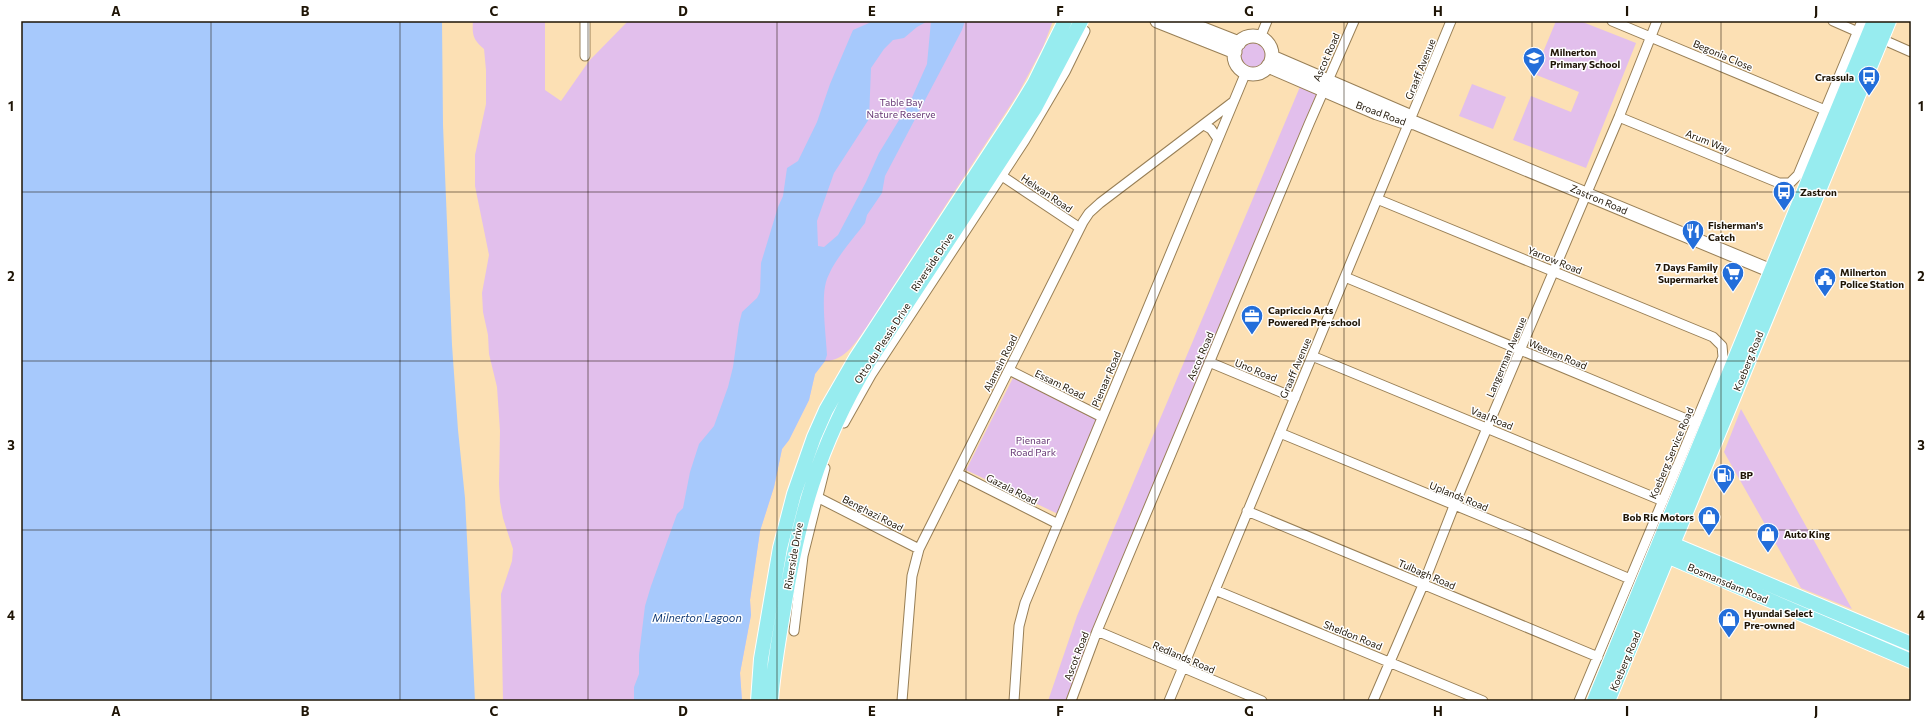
<svg xmlns="http://www.w3.org/2000/svg" width="1932" height="722" viewBox="0 0 1932 722" font-family="Commissioner,sans-serif">
  <style>
    .green { fill: #e2bfec }
    .water { fill: #a7c9fc }
    .lines { fill: none; stroke-linecap: round; stroke-linejoin: round }
    .street-casing { stroke: #987f56; stroke-width: 11 }
    .secondary-casing { stroke: #987f56; stroke-width: 15 }
    .primary-casing { stroke: #fff; stroke-width: 16 }
    .street { stroke: #fff; stroke-width: 9 }
    .secondary { stroke: #fff; stroke-width: 13 }
    .primary { stroke: #97ecef; stroke-width: 14 }
    .grid { fill: none; stroke: #1e1405; stroke-width: 1; stroke-opacity: 0.55 }
    .labels { text-anchor: middle; dominant-baseline: central; stroke-width: 3; stroke-linejoin: round; paint-order: stroke }
    .poi-label { font-size: 10px; font-weight: bold; fill: #1e1405; stroke: #fff; text-anchor: start }
    .street-label { font-size: 10px; fill: #1e1405; stroke: #fff }
    .park-label { font-size: 10px; fill: #683976; stroke: #fff }
    .water-label { font-size: 11px; font-style: italic; fill: #123b76; stroke: #fff }
    .neatline { fill: none; stroke: #1e1405; stroke-width: 1.5 }
    .grid-label { font-size: 13px; text-anchor: middle; font-weight: bold; fill: #1e1405 }
  </style>
  <rect width="100%" height="100%" fill="#fce0b4"/>
  <path class="green" d="M 473,21 L 545,21 L 545,90 L 561,101 L 589,61 L 628,21 L 1053,21 L 1043,47 L 1019,92 L 868,325 C 857,340 846,361 825,361 L 815,374 L 809,400 L 789,440 L 782,449 L 774,487 L 760,531 L 750,600 L 751,615 L 740,673 L 742,701 L 503,701 L 501,594 L 512,561 L 513,549 L 503,518 L 500,502 L 499,484 L 500,431 L 497,387 L 489,354 L 488,335 L 483,312 L 482,293 L 489,255 L 475,186 L 475,155 L 486,104 L 486,70 L 484,49 C 473,40 472,35 473,21 Z
    M 1556,21 L 1580,21 L 1636,43 L 1586,168 L 1513,140 L 1531,96 L 1571,112 L 1579,92 L 1534,74 Z
    M1239 55a14 14 0 1 1 28 0a14 14 0 1 1-28 0Z
    M 1302,82 L 1323,90 L 1071,701 L 1048,701 L 1077,616 Z
    M 1472,84 L 1506,97 L 1493,129 L 1459,116 Z
    M 1014,376 L 1098,417 L 1058,514 L 966,470 Z
    M 1741,409 L 1852,609 L 1801,588 L 1724,452 Z"/>
  <path class="water" d="M 21,21 L 442,21 L 443,125 L 452,345 L 458,430 L 465,498 L 475,701 L 21,701 Z
    M 871,21 L 928,21 L 917,27 L 904,38 L 893,40 L 884,49 L 871,68 L 869,119 L 834,173 L 817,221 L 818,246 L 824,247 L 838,235 L 866,182 L 879,153 L 910,102 L 927,64 L 931,21 L 965,21 L 962,30 L 885,176 L 882,193 L 867,215 L 865,223 C 853,239 832,262 826,282 C 821,299 826,335 827,355 L 825,361 L 815,374 L 809,400 L 789,440 L 782,449 L 774,487 L 760,531 L 750,600 L 751,615 L 740,673 L 742,701 L 634,701 L 634,687 L 639,674 L 639,655 L 645,606 L 651,586 L 677,514 L 683,508 L 690,472 L 699,444 L 714,426 L 728,387 L 733,367 L 739,324 L 742,312 L 757,298 L 760,292 L 761,263 L 778,207 L 783,196 L 787,168 L 798,161 L 817,122 L 830,84 L 853,30 L 869,23 Z"/>
  <g class="lines">
    <g class="street-casing">
      <path id="street" d="M 585,21 L 585,56
        M 1612,21 L 1825,110
        M 1833,21 L 1858,32
        M 1877,37 L 1911,52
        M 1260,38 L 1267,21
        M 1619,117 L 1779,183 L 1790,183 L 1798,175 L 1862,21
        M 1204,125 L 1211,129 L 1218,139
        M 1002,176 L 1080,228
        M 1377,199 L 1713,337 L 1722,346 L 1723,357 L 1579,701
        M 1345,277 L 1696,423
        M 1312,356 L 1663,501
        M 1209,362 L 1295,398
        M 1009,370 L 1102,417
        M 844,423 L 871,375 L 1025,140 L 1065,72 L 1085,31
        M 1280,433 L 1520,532 L 1630,579
        M 957,473 L 1058,524
        M 817,497 L 919,549
        M 1247,511 L 1598,657
        M 1215,590 L 1483,701
        M 794,631 L 803,556 L 825,468
        M 1097,631 L 1262,701
        M 902,701 L 912,576 L 919,549 L 1083,222 L 1089,213 L 1100,203 L 1233,102
        M 1014,701 L 1019,626 L 1025,603 L 1246,72
        M 1071,701 L 1097,631 L 1309,124 L 1354,21
        M 1169,701 L 1451,21
        M 1373,701 L 1423,585 L 1454,506 L 1619,117 L 1657,21"/>
    </g>
    <g class="secondary-casing">
      <path id="secondary" d="M 1157,21 L 1235,52
        M 1183,21 L 1239,43
        M1234 55a19 19 0 1 1 38 0a19 19 0 1 1-38 0Z
        M 1272,57 L 1409,116
        M 1268,66 L 1377,113 L 1401,121 L 1415,123 L 1781,275"/>
    </g>
    <g class="primary-casing">
      <path id="primary" d="M 1665,541 L 1911,644
        M 1660,553 L 1911,661
        M 758,701 L 761,659 L 780,548 L 794,494 L 814,437 L 826,410 L 856,358 L 1015,115 L 1034,84 L 1065,21
        M 771,701 C 773,672 778,643 783,614 C 798,518 818,447 868,363 L 1035,108 L 1081,21
        M 1594,701 L 1874,21
        M 1608,701 L 1889,21"/>
    </g>
    <use href="#street" class="street"/>
    <use href="#secondary" class="secondary"/>
    <use href="#primary" class="primary"/>
  </g>
  <path class="grid" d="M 211,21 L 211,701M 400,21 L 400,701M 588,21 L 588,701M 777,21 L 777,701M 966,21 L 966,701M 1155,21 L 1155,701M 1344,21 L 1344,701M 1532,21 L 1532,701M 1721,21 L 1721,701M 21,192 L 1911,192M 21,361 L 1911,361M 21,530 L 1911,530"/>
  <defs>
    <g id="school-pin" transform="scale(1.15)"><path d="M0 17L-7.5 6A9.5 9.5 0 1 1 7.5 6Z" fill="#236eda" stroke="#fff"/><path d="M0-5L7-2L0 1L-7-2ZM-4 1L0 2.5L4 1V4Q0 6-4 4Z" fill="#fff"/></g>
    <g id="bus-pin" transform="scale(1.15)"><path d="M0 17L-7.5 6A9.5 9.5 0 1 1 7.5 6Z" fill="#236eda" stroke="#fff"/><path d="M-5-6H5V4H4V6H2V4H-2V6H-4V4H-5ZM-3.5-4V0h7V-4ZM-3.5 1.2v1.5H-2V1.2ZM2 1.2v1.5H3.5V1.2Z" fill="#fff"/></g>
    <g id="restaurant-pin" transform="scale(1.15)"><path d="M0 17L-7.5 6A9.5 9.5 0 1 1 7.5 6Z" fill="#236eda" stroke="#fff"/><path d="M-5-6h1v4h1v-4h1v4h1v-4h1v5L-1.5 .5V6h-2V.5L-5-1ZM5-6V6H3V1.5H1.5Q1.5-4 5-6Z" fill="#fff"/></g>
    <g id="supermarket-pin" transform="scale(1.15)"><path d="M0 17L-7.5 6A9.5 9.5 0 1 1 7.5 6Z" fill="#236eda" stroke="#fff"/><path d="M-6-5.5h2.5l.6 2H6L4.5 2H-2.5L-4.4-4H-6ZM-1.5 3.2a1.3 1.3 0 1 0 .1 0ZM3 3.2a1.3 1.3 0 1 0 .1 0Z" fill="#fff"/></g>
    <g id="civic-pin" transform="scale(1.15)"><path d="M0 17L-7.5 6A9.5 9.5 0 1 1 7.5 6Z" fill="#236eda" stroke="#fff"/><path d="M-.6-6.5H3V-4.5H.6V-3L4-1V1h2V6H-6V1h2V-1L-.6-3ZM-1.2 2.5V6h2.4V2.5Z" fill="#fff"/></g>
    <g id="office-pin" transform="scale(1.15)"><path d="M0 17L-7.5 6A9.5 9.5 0 1 1 7.5 6Z" fill="#236eda" stroke="#fff"/><path d="M-6-3h4V-5.5h4V-3h4V5H-6ZM-1-4.5V-3h2v-1.5ZM-6 0V1H6V0Z" fill="#fff"/></g>
    <g id="fuel-pin" transform="scale(1.15)"><path d="M0 17L-7.5 6A9.5 9.5 0 1 1 7.5 6Z" fill="#236eda" stroke="#fff"/><path d="M-5.5-6h7V0h2V4h1.3V-2.5L3-4.5l.8-.8L6-3V5H2.5V1h-1V6h-7ZM-4.2-4.7v3.2H.2V-4.7Z" fill="#fff"/></g>
    <g id="shop-pin" transform="scale(1.15)"><path d="M0 17L-7.5 6A9.5 9.5 0 1 1 7.5 6Z" fill="#236eda" stroke="#fff"/><path d="M-5-2.5h2.3a2.7 3.5 0 0 1 5.4 0H5L5.5 6h-11ZM-1.5-2.5h3a1.5 2.3 0 0 0-3 0Z" fill="#fff"/></g>
  </defs>
  <g fill-rule="evenodd">
    <use href="#school-pin" x="1534" y="58"/>
    <use href="#bus-pin" x="1869" y="77"/>
    <use href="#bus-pin" x="1784" y="192"/>
    <use href="#restaurant-pin" x="1693" y="231"/>
    <use href="#supermarket-pin" x="1733" y="273"/>
    <use href="#civic-pin" x="1825" y="278"/>
    <use href="#office-pin" x="1252" y="316"/>
    <use href="#fuel-pin" x="1724" y="475"/>
    <use href="#shop-pin" x="1709" y="517"/>
    <use href="#shop-pin" x="1768" y="534"/>
    <use href="#shop-pin" x="1729" y="619"/>
  </g>
  <g class="labels">
    <g class="poi-label">
      <text x="1550" y="52">Milnerton<tspan x="1550" dy="12">Primary School</tspan></text>
      <text x="1854" y="77" text-anchor="end">Crassula</text>
      <text x="1800" y="192">Zastron</text>
      <text x="1708" y="225">Fisherman's<tspan x="1708" dy="12">Catch</tspan></text>
      <text x="1718" y="267" text-anchor="end">7 Days Family<tspan x="1718" dy="12">Supermarket</tspan></text>
      <text x="1840" y="272">Milnerton<tspan x="1840" dy="12">Police Station</tspan></text>
      <text x="1268" y="310">Capriccio Arts<tspan x="1268" dy="12">Powered Pre-school</tspan></text>
      <text x="1740" y="475">BP</text>
      <text x="1694" y="517" text-anchor="end">Bob Ric Motors</text>
      <text x="1784" y="534">Auto King</text>
      <text x="1744" y="613">Hyundai Select<tspan x="1744" dy="12">Pre-owned</tspan></text>
    </g>
    <g class="street-label">
      <text transform="translate(1723 55) rotate(23)">Begonia Close</text>
      <text transform="translate(1326 57) rotate(-66)">Ascot Road</text>
      <text transform="translate(1420 69) rotate(-68)">Graaff Avenue</text>
      <text transform="translate(1381 113) rotate(20)">Broad Road</text>
      <text transform="translate(1708 141) rotate(22)">Arum Way</text>
      <text transform="translate(1047 193) rotate(34)">Helwan Road</text>
      <text transform="translate(1599 199) rotate(23)">Zastron Road</text>
      <text transform="translate(1555 260) rotate(22)">Yarrow Road</text>
      <text transform="translate(932 262) rotate(-56)">Riverside Drive</text>
      <text transform="translate(882 343) rotate(-57)">Otto du Plessis Drive</text>
      <text transform="translate(1558 354) rotate(23)">Weenen Road</text>
      <text transform="translate(1200 356) rotate(-67)">Ascot Road</text>
      <text transform="translate(1506 357) rotate(-67)">Langerman Avenue</text>
      <text transform="translate(1748 361) rotate(-68)">Koeberg Road</text>
      <text transform="translate(1000 363) rotate(-63)">Alamein Road</text>
      <text transform="translate(1295 368) rotate(-67)">Graaff Avenue</text>
      <text transform="translate(1256 370) rotate(22)">Uno Road</text>
      <text transform="translate(1106 379) rotate(-67)">Pienaar Road</text>
      <text transform="translate(1060 384) rotate(26)">Essam Road</text>
      <text transform="translate(1492 418) rotate(22)">Vaal Road</text>
      <text transform="translate(1671 453) rotate(-67)">Koeberg Service Road</text>
      <text transform="translate(1012 489) rotate(27)">Gazala Road</text>
      <text transform="translate(1459 496) rotate(22)">Uplands Road</text>
      <text transform="translate(873 513) rotate(27)">Benghazi Road</text>
      <text transform="translate(793 556) rotate(-80)">Riverside Drive</text>
      <text transform="translate(1427 574) rotate(23)">Tulbagh Road</text>
      <text transform="translate(1728 583) rotate(23)">Bosmansdam Road</text>
      <text transform="translate(1353 635) rotate(22)">Sheldon Road</text>
      <text transform="translate(1076 656) rotate(-69)">Ascot Road</text>
      <text transform="translate(1184 657) rotate(23)">Redlands Road</text>
      <text transform="translate(1625 661) rotate(-67)">Koeberg Road</text>
    </g>
    <g class="park-label">
      <text x="901" y="102">Table Bay<tspan x="901" dy="12">Nature Reserve</tspan></text>
      <text x="1033" y="440">Pienaar<tspan x="1033" dy="12">Road Park</tspan></text>
    </g>
    <g class="water-label">
      <text x="697" y="617">Milnerton Lagoon</text>
    </g>
  </g>
  <rect width="1932" height="722" fill="none" stroke="#ffffff" stroke-width="44"/>
  <rect x="22" y="22" width="1888" height="678" class="neatline"/>
  <g class="grid-label">
    <text x="116" y="16">A</text>
    <text x="305" y="16">B</text>
    <text x="494" y="16">C</text>
    <text x="683" y="16">D</text>
    <text x="872" y="16">E</text>
    <text x="1060" y="16">F</text>
    <text x="1249" y="16">G</text>
    <text x="1438" y="16">H</text>
    <text x="1627" y="16">I</text>
    <text x="1816" y="16">J</text>
    <text x="11" y="111">1</text>
    <text x="1921" y="111">1</text>
    <text x="11" y="281">2</text>
    <text x="1921" y="281">2</text>
    <text x="11" y="450">3</text>
    <text x="1921" y="450">3</text>
    <text x="11" y="620">4</text>
    <text x="1921" y="620">4</text>
    <text x="116" y="716">A</text>
    <text x="305" y="716">B</text>
    <text x="494" y="716">C</text>
    <text x="683" y="716">D</text>
    <text x="872" y="716">E</text>
    <text x="1060" y="716">F</text>
    <text x="1249" y="716">G</text>
    <text x="1438" y="716">H</text>
    <text x="1627" y="716">I</text>
    <text x="1816" y="716">J</text>
  </g>
</svg>
